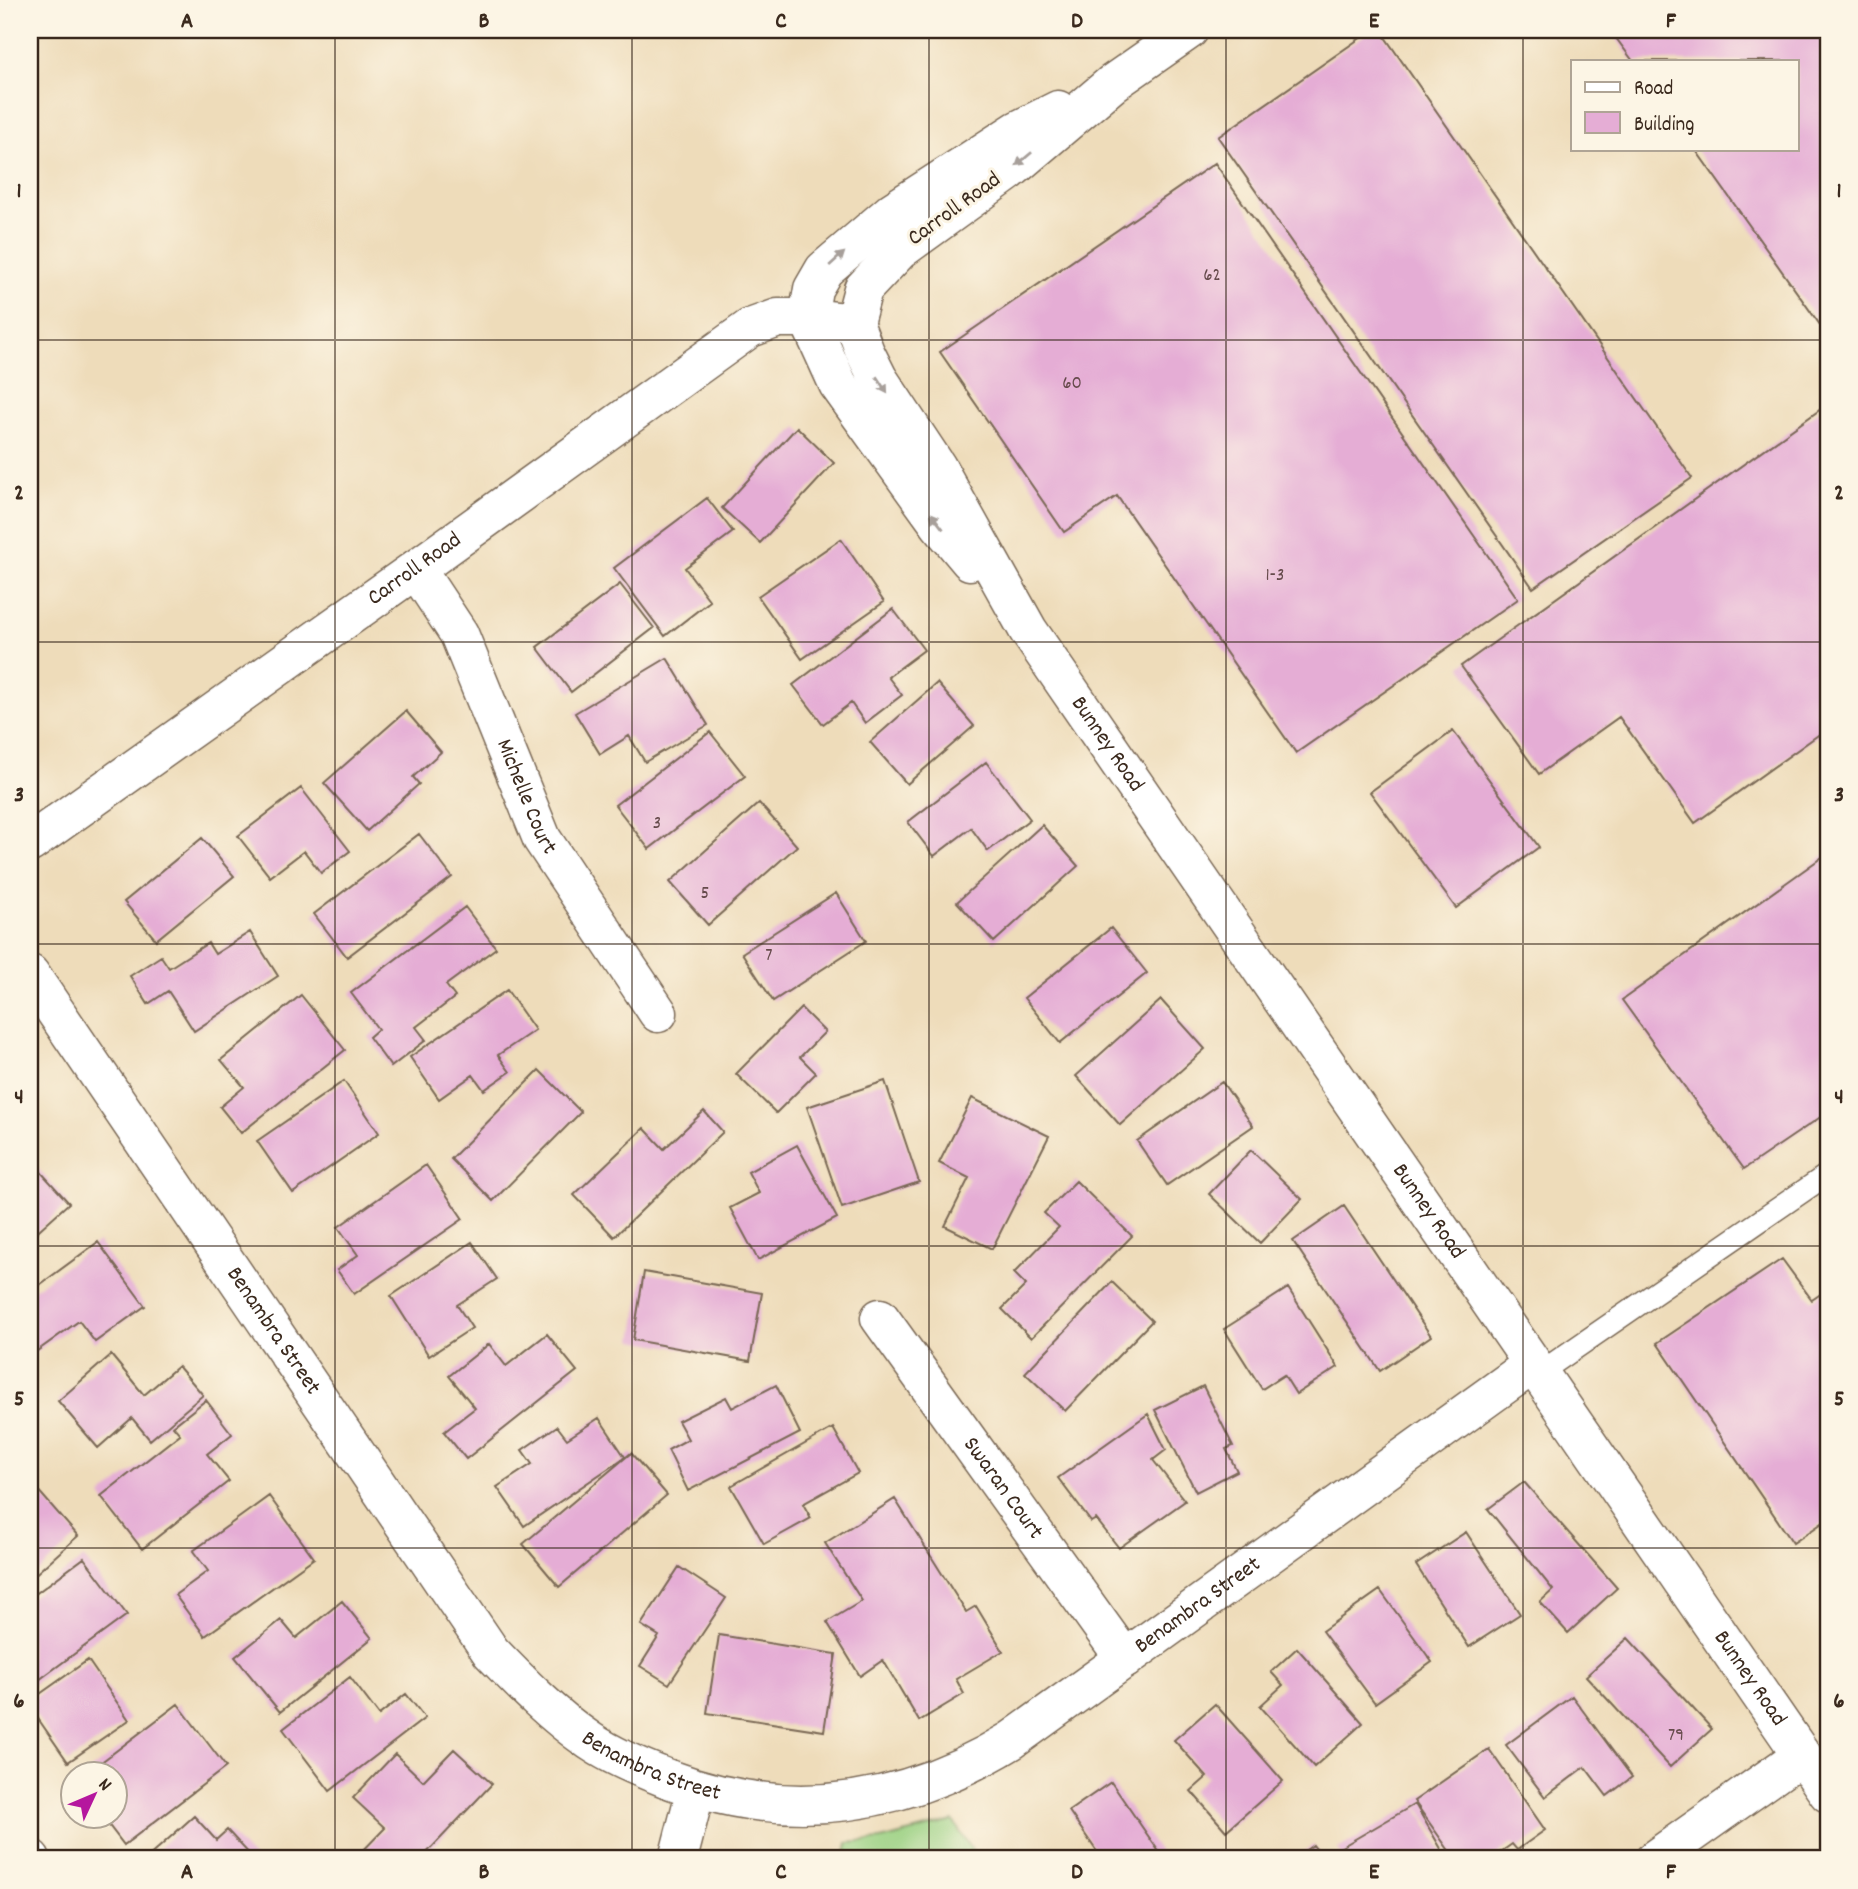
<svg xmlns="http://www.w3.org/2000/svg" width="1858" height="1889" viewBox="0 0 1858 1889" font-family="Dekko,sans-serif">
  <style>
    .green { fill: #99d081; stroke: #6a7d50; stroke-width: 2 }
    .building { fill: #e5add5 }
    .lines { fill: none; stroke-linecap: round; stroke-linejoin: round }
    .service-casing { stroke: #7a6855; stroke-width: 24 }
    .minor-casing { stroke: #7a6855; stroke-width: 41 }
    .tertiary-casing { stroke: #7a6855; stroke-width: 41 }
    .service { stroke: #fff; stroke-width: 21 }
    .minor { stroke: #fff; stroke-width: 38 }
    .tertiary { stroke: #fff; stroke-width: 38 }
    .oneway { fill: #a79f9a }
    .grid { fill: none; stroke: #3b2a1e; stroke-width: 2; stroke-opacity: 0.55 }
    .labels { text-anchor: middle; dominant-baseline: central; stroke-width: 6; stroke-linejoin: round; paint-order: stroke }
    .number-label { font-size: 19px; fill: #664b4c }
    .street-label { font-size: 23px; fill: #3b2a1e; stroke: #fcf5e5 }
    .neatline { fill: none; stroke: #3b2a1e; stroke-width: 2.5 }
    .grid-label { font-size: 23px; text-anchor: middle; font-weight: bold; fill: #3b2a1e }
  </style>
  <rect width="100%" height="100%" fill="#fcf5e5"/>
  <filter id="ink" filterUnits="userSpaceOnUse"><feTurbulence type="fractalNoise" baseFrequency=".0143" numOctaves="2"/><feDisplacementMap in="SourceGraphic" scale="14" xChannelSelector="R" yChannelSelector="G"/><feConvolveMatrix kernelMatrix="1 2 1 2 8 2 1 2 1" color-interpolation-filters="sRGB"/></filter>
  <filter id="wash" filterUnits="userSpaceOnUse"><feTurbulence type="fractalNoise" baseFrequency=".00686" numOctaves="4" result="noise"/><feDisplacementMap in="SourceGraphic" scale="28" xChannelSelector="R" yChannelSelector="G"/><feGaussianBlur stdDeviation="1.57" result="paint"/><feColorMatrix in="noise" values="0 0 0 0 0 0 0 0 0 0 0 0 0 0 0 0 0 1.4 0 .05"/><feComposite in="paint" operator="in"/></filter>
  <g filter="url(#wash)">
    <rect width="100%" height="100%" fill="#eedcba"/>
    <path class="green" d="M 953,1821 L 978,1859 L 845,1859 L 848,1843 L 881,1840 Z"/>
    <g id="blocks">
      <path class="building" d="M 1372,30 L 1380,30 L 1692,478 L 1533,588 L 1218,137 Z
        M 1610,30 L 1828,30 L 1828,336 L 1695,149 L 1797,149 L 1797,61 L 1633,61 Z
        M 1215,163 L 1518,599 L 1296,753 L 1117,496 L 1064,532 L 940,352 Z
        M 1828,404 L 1828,728 L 1695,823 L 1619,717 L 1539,774 L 1461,666 Z
        M 797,427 L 834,463 L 760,543 L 722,508 Z
        M 707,498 L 733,532 L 685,568 L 710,601 L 665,636 L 614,568 Z
        M 841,539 L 884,602 L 802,659 L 758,596 Z
        M 620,584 L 654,628 L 571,692 L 537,647 Z
        M 893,609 L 924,650 L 888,677 L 902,695 L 865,723 L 851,703 L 823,724 L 793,685 Z
        M 667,658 L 708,725 L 645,762 L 629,736 L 600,754 L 575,713 Z
        M 937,683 L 974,726 L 907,784 L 870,742 Z
        M 406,711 L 441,752 L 413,777 L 419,784 L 367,831 L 324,783 Z
        M 1453,731 L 1539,847 L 1456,908 L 1370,792 Z
        M 710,732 L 745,776 L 649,849 L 615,805 Z
        M 986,762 L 1030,819 L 988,851 L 971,828 L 934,856 L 908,822 Z
        M 301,788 L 350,851 L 321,873 L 304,851 L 270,877 L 238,836 Z
        M 759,803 L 797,846 L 708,925 L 670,882 Z
        M 1042,825 L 1078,866 L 994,942 L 957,902 Z
        M 419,834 L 452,877 L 347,957 L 314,914 Z
        M 202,838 L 234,876 L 156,940 L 124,902 Z
        M 1828,853 L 1828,1112 L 1744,1169 L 1622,1000 Z
        M 836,893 L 866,941 L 773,1001 L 742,953 Z
        M 465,907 L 496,948 L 446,985 L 455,997 L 416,1027 L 426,1040 L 391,1067 L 369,1037 L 378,1029 L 351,993 Z
        M 1111,928 L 1147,973 L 1060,1043 L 1024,998 Z
        M 250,932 L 278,976 L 194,1031 L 168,991 L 148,1004 L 130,976 L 161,956 L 169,968 L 208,943 L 215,954 Z
        M 507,990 L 535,1030 L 498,1055 L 510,1072 L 484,1090 L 473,1075 L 439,1099 L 410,1057 Z
        M 301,995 L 345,1050 L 241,1133 L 220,1107 L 244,1087 L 221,1060 Z
        M 1161,1000 L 1205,1049 L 1120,1125 L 1076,1076 Z
        M 801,1008 L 825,1032 L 800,1057 L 816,1073 L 776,1113 L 736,1074 Z
        M 539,1070 L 581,1112 L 493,1201 L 451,1159 Z
        M 344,1081 L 379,1133 L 293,1193 L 257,1141 Z
        M 885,1081 L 919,1182 L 842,1208 L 807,1107 Z
        M 1222,1082 L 1253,1126 L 1167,1185 L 1137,1141 Z
        M 972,1098 L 1049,1136 L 992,1249 L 945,1226 L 969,1178 L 939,1163 Z
        M 704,1111 L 723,1132 L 614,1237 L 574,1195 L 644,1128 L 664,1149 Z
        M 797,1145 L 837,1218 L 758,1260 L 730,1208 L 759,1193 L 748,1172 Z
        M 1251,1150 L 1302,1199 L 1260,1243 L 1209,1194 Z
        M 30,1160 L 69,1203 L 30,1238 Z
        M 426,1165 L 463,1219 L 354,1294 L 337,1270 L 358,1255 L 338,1227 Z
        M 1076,1181 L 1132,1236 L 1031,1338 L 1002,1309 L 1026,1285 L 1014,1273 L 1059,1227 L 1044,1213 Z
        M 1344,1206 L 1431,1336 L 1380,1371 L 1293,1241 Z
        M 98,1242 L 145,1306 L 95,1342 L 79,1321 L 30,1356 L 30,1292 Z
        M 472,1242 L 497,1279 L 457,1305 L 472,1328 L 429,1356 L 391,1296 Z
        M 1782,1259 L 1812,1300 L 1828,1289 L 1828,1519 L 1793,1543 L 1657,1343 Z
        M 644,1272 L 762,1293 L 750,1361 L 633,1340 Z
        M 1112,1282 L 1152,1321 L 1065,1411 L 1025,1373 Z
        M 1288,1288 L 1338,1367 L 1296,1394 L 1284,1375 L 1262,1389 L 1224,1329 Z
        M 547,1334 L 577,1371 L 466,1459 L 444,1432 L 475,1408 L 449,1376 L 489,1344 L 506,1366 Z
        M 111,1355 L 144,1395 L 178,1366 L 203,1395 L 150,1440 L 132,1418 L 98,1448 L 58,1401 Z
        M 776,1385 L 800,1433 L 688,1491 L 668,1450 L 688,1439 L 678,1421 L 726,1397 L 732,1408 Z
        M 1203,1386 L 1233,1446 L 1226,1449 L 1237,1471 L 1196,1492 L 1155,1410 Z
        M 206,1400 L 232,1434 L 207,1454 L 229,1481 L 142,1549 L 101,1496 L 180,1434 L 173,1426 Z
        M 1148,1414 L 1166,1450 L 1153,1460 L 1185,1501 L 1119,1548 L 1096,1519 L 1091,1522 L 1058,1478 Z
        M 599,1418 L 625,1457 L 524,1526 L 497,1487 L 532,1464 L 522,1450 L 557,1426 L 567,1439 Z
        M 833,1428 L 858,1473 L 803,1504 L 811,1518 L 764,1544 L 731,1486 Z
        M 631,1453 L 667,1495 L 559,1587 L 523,1544 Z
        M 30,1481 L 78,1536 L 30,1579 Z
        M 1524,1482 L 1617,1588 L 1568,1633 L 1540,1602 L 1553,1590 L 1488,1509 Z
        M 269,1496 L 314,1558 L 205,1636 L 175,1595 L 208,1571 L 193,1551 Z
        M 895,1499 L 966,1612 L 976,1606 L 1003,1651 L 956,1679 L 964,1694 L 919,1721 L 883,1660 L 860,1676 L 827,1622 L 862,1601 L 825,1543 Z
        M 1466,1532 L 1520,1614 L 1469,1647 L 1416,1565 Z
        M 84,1558 L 127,1615 L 32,1685 L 30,1682 L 30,1598 Z
        M 679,1567 L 726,1598 L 669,1684 L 640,1666 L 659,1636 L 641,1625 Z
        M 1380,1590 L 1432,1662 L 1375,1703 L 1322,1631 Z
        M 342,1601 L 372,1638 L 280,1712 L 235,1657 L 281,1620 L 296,1638 Z
        M 719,1635 L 836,1654 L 824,1731 L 707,1713 Z
        M 1628,1638 L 1712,1729 L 1670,1767 L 1586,1676 Z
        M 1297,1648 L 1363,1723 L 1314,1767 L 1260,1706 L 1283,1685 L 1271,1672 Z
        M 88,1660 L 129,1720 L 68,1762 L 30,1707 L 30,1701 Z
        M 350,1677 L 379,1715 L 406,1694 L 425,1718 L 330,1791 L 283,1729 Z
        M 1572,1696 L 1632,1777 L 1607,1796 L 1585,1767 L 1545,1797 L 1506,1745 Z
        M 178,1704 L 226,1767 L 124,1845 L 101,1815 L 116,1815 L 116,1773 L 87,1773 Z
        M 1215,1704 L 1283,1781 L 1226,1831 L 1191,1791 L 1207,1777 L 1174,1740 Z
        M 454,1749 L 492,1784 L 421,1859 L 355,1859 L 385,1828 L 353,1798 L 395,1754 L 423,1781 Z
        M 1489,1749 L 1545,1830 L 1517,1850 L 1512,1844 L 1491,1859 L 1455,1859 L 1414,1801 Z
        M 1111,1782 L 1164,1859 L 1102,1859 L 1069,1811 Z
        M 1415,1804 L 1447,1859 L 1344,1859 L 1338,1849 Z
        M 194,1816 L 216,1840 L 227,1830 L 254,1859 L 146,1859 Z
        M 1313,1845 L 1324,1859 L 1294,1859 Z"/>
    </g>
  </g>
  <g filter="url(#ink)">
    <use href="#blocks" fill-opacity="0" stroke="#7a6855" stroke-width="2"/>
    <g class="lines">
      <g class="service-casing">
        <path id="service" d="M 1538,1374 L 1828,1174"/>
      </g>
      <g class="minor-casing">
        <g id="minor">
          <path id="s1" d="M 416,569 L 459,634 L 542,839 L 658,1013"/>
          <path id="s2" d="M 30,843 L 416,569 L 750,328 L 778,318 L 808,318 L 854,323"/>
          <path id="s3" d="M 30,974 L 491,1652 C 522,1684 552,1715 590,1741 C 612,1756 640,1768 666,1778 C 787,1824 903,1807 1012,1740 L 1532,1365"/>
          <path id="s4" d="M 880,1318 L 1125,1659"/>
          <path d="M 30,1858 L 31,1859"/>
          <path d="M 678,1859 L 696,1789"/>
          <path d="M 1655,1859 L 1802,1755"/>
        </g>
      </g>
      <g class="tertiary-casing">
        <g id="tertiary">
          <path id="s5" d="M 1189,30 L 1113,83 L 1008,172 L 900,250 L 863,289 L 854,323 L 865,352 L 878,378 L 937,467 L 1028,630 L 1828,1793"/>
          <path d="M 970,561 L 939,524 L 838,384 L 808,318 L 813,289 L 824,270 L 893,211 L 1018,130 L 1058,110"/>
        </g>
      </g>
      <use href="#service" class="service"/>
      <use href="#minor" class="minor"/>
      <use href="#tertiary" class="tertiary"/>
    </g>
    <defs><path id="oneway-solid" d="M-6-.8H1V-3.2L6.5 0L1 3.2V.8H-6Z" transform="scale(1.75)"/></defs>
    <g class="oneway">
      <use href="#oneway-solid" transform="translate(1024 159) rotate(140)"/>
      <use href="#oneway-solid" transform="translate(837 259) rotate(-42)"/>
      <use href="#oneway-solid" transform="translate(882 385) rotate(57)"/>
      <use href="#oneway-solid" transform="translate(937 521) rotate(-128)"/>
    </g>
  </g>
  <path class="grid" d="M 335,30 L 335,1859M 632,30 L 632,1859M 929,30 L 929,1859M 1226,30 L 1226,1859M 1523,30 L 1523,1859M 30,340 L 1828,340M 30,642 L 1828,642M 30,944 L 1828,944M 30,1246 L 1828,1246M 30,1548 L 1828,1548"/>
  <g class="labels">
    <g class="number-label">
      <text x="1212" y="276">62</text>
      <text x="1072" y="384">60</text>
      <text x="1275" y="576">1-3</text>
      <text x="657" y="824">3</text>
      <text x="705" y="894">5</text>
      <text x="769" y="956">7</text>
      <text x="1676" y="1736">79</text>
    </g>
    <g class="street-label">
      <text transform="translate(955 210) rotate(-36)">Carroll Road</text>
      <text stroke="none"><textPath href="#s2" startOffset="472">Carroll Road</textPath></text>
      <text stroke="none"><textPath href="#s5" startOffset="945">Bunney Road</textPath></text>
      <text stroke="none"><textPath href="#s1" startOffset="254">Michelle Court</textPath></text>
      <text stroke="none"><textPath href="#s5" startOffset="1512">Bunney Road</textPath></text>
      <text stroke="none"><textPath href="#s3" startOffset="432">Benambra Street</textPath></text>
      <text stroke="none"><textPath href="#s4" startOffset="210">Swaran Court</textPath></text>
      <text stroke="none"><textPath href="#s3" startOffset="1629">Benambra Street</textPath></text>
      <text stroke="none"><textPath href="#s5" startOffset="2079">Bunney Road</textPath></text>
      <text stroke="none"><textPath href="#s3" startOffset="1020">Benambra Street</textPath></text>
    </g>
  </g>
  <rect width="1858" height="1889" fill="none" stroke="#fcf5e5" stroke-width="77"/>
  <rect x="1571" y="60" width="228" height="91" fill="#fcf5e5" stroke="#afa495" stroke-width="2"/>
  <rect x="1585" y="82" width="35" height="10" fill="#ffffff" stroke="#afa495" stroke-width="2"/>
  <text x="1634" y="94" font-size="21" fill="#3b2a1e">Road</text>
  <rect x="1585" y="112" width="35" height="21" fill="#e5add5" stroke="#afa495" stroke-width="2"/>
  <text x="1634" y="130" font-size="21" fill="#3b2a1e">Building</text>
  <g transform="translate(94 1795) rotate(46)"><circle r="33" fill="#fcf5e5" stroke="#afa495" stroke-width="2"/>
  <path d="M0-5L12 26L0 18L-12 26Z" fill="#b5179e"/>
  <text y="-10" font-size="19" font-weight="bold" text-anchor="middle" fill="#3b2a1e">N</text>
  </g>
  <rect x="38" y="38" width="1782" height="1812" class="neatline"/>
  <g class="grid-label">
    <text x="187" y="27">A</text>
    <text x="484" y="27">B</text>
    <text x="781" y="27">C</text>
    <text x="1077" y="27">D</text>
    <text x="1374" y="27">E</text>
    <text x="1671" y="27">F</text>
    <text x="19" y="197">1</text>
    <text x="1839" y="197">1</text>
    <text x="19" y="499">2</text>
    <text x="1839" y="499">2</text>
    <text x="19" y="801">3</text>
    <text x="1839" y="801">3</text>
    <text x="19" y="1103">4</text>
    <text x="1839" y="1103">4</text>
    <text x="19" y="1405">5</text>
    <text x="1839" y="1405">5</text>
    <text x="19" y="1707">6</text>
    <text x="1839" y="1707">6</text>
    <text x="187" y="1878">A</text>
    <text x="484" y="1878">B</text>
    <text x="781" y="1878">C</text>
    <text x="1077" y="1878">D</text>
    <text x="1374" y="1878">E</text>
    <text x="1671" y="1878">F</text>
  </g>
</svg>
